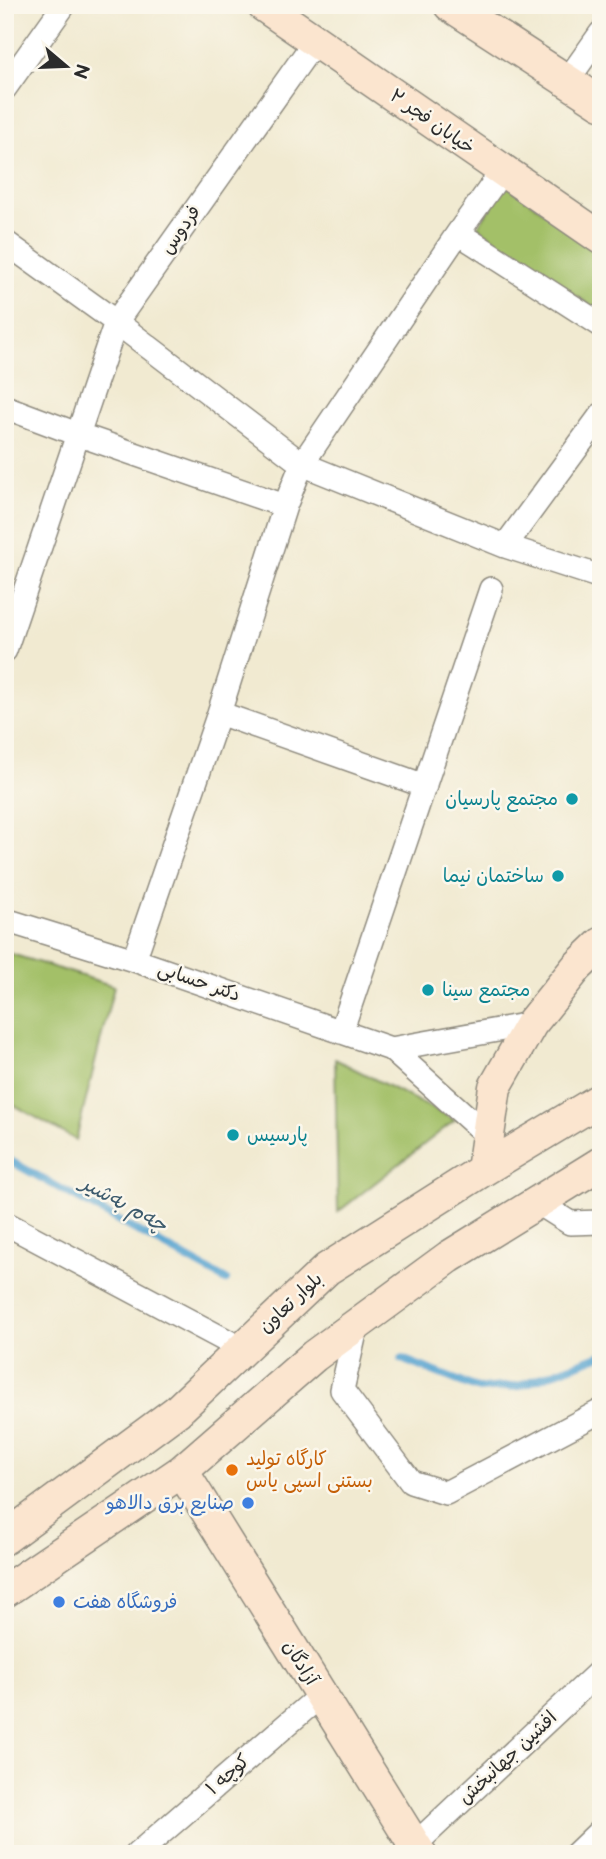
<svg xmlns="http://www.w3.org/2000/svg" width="606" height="1859" viewBox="0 0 606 1859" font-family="'Balsamiq Sans','Playpen Sans Arabic',sans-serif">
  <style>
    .green { fill: #a3c067; stroke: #677649; stroke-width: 2 }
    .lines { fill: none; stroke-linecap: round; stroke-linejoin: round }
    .stream { stroke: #58a4d0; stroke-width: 8 }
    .street-casing { stroke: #8e8a7e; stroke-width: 26 }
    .secondary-casing { stroke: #8e8a7e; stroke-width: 35 }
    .street { stroke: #fff; stroke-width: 23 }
    .secondary { stroke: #fbe5cf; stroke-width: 32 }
    .culture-dot { fill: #0f9aa8; stroke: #fbf7ec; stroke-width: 2.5 }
    .food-dot { fill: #e8710a; stroke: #fbf7ec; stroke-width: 2.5 }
    .shop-dot { fill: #3f7fe0; stroke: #fbf7ec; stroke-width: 2.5 }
    .labels { text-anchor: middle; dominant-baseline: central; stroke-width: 5; stroke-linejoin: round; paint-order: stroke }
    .street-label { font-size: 19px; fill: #2b2b2b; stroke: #fbf7ec }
    .culture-label { font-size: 19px; fill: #0d838f; stroke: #fbf7ec; text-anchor: end }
    .food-label { font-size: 19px; fill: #c56008; stroke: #fbf7ec; text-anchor: start }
    .shop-label { font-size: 19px; fill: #366cbe; stroke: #fbf7ec; text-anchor: end }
    .water-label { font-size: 21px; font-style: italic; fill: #3d5b6d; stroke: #fbf7ec }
  </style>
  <rect width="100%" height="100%" fill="#fbf7ec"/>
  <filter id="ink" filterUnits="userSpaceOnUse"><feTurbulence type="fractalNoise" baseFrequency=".0143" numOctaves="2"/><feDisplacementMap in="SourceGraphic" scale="14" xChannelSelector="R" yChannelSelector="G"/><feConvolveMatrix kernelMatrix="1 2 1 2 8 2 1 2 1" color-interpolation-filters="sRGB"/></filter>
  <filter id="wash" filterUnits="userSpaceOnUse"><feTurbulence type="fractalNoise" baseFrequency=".00686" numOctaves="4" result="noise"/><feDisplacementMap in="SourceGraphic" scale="28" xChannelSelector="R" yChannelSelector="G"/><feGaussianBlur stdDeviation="1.57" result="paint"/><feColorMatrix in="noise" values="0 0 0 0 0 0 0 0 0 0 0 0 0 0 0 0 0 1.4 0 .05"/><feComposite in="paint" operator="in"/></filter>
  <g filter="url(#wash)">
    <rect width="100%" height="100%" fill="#f1ead1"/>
    <path class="green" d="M 506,185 L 601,251 L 601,313 L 477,227 Z
      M 5,952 L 114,986 L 76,1140 L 5,1100 Z
      M 335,1059 L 455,1120 L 338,1212 Z"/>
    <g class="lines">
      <path class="stream" d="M 5,1158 L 226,1280
        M 402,1359 L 479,1389 L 519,1386 L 601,1355"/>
    </g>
  </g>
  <g filter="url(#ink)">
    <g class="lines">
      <g class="street-casing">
        <path id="street" d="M 567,81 L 601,33
          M 5,88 L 64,5
          M 458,233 L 503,170
          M 5,242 L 116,322 L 302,464 L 505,546 L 601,577
          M 5,407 L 77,434 L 285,506
          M 505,546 L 601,415
          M 5,650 L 116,322 L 315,41
          M 219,713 L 425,786
          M 5,920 L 134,960 L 391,1049
          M 134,960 L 219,713 L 285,506 L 302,464 L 458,233 L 601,325
          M 341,1032 L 491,589
          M 488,1136 L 391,1049 L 531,1024
          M 537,1202 L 570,1223 L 601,1222
          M 5,1223 L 242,1349
          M 357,1324 L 342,1390 L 411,1482 L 446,1493 L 601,1411
          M 137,1854 L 320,1696
          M 405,1854 L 601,1670
          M 576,1854 L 601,1830"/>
      </g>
      <g class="secondary-casing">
        <path id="secondary" d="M 263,5 L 601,238
          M 450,5 L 601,103
          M 483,1170 L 495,1087 L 531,1024 L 577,967 L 601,944
          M 182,1471 L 420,1854
          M 5,1538 L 177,1411 L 327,1269 L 483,1170 L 601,1099
          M 5,1591 L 182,1471 L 314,1356 L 449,1257 L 601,1163"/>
      </g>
      <use href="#street" class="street"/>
      <use href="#secondary" class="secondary"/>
    </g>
  </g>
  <g class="culture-dot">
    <circle cx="572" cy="799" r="7"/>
    <circle cx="558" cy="876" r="7"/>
    <circle cx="428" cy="990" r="7"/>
    <circle cx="233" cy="1135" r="7"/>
  </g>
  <circle class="food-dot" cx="232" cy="1470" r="7"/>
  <g class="shop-dot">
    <circle cx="248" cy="1503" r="7"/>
    <circle cx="59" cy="1602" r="7"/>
  </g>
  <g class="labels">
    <g class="street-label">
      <text transform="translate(432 122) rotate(35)">خیابان فجر ۲</text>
      <text transform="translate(181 230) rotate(-55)">فردوس</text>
      <text transform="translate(199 982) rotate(19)">دکتر حسابی</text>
      <text transform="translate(291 1303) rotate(-43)">بلوار تعاون</text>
      <text transform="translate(300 1663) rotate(58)">آزادگان</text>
      <text transform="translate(508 1758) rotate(-43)">افشین جهانبخش</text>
      <text transform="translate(228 1775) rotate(-41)">کوچه ۱</text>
    </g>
    <g class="culture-label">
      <text x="558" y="799">مجتمع پارسیان</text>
      <text x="544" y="876">ساختمان نیما</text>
      <text x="442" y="990" text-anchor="start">مجتمع سینا</text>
      <text x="247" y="1135" text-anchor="start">پارسیس</text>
    </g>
    <g class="food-label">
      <text x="246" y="1459">کارگاه تولید<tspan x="246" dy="22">بستنی اسپی یاس</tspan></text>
    </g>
    <g class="shop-label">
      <text x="234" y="1503">صنایع برق دالاهو</text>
      <text x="73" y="1602" text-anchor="start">فروشگاه هفت</text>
    </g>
    <g class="water-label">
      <text transform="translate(124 1204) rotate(29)">چەم بەشیر</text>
    </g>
  </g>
  <rect width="606" height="1859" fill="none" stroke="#fbf7ec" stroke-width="28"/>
  <g transform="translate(66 66) rotate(109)" stroke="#fbf7ec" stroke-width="5" paint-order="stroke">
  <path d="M0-5L12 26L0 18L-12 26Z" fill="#2b2b2b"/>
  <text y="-10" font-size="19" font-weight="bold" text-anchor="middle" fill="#2b2b2b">N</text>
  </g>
</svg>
